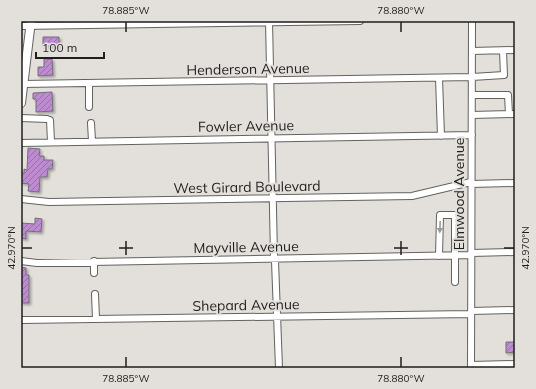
<svg xmlns="http://www.w3.org/2000/svg" width="536" height="389" viewBox="0 0 536 389" font-family="Mulish,sans-serif">
  <style>
    .building { fill: url(#building-hatch); stroke: #726f73; filter: url(#shadow) }
    .lines { fill: none; stroke-linecap: round; stroke-linejoin: round }
    .minor-casing { stroke: #64625e; stroke-width: 8 }
    .major-casing { stroke: #64625e; stroke-width: 10 }
    .minor { stroke: #fff; stroke-width: 6 }
    .major { stroke: #fff; stroke-width: 8 }
    .oneway { fill: #9a9a99 }
    .ticks { fill: none; stroke: #1f1e1d; stroke-width: 1.5 }
    .labels { text-anchor: middle; dominant-baseline: central; stroke-width: 4; stroke-linejoin: round; paint-order: stroke }
    .street-label { font-size: 14px; fill: #1f1e1d; stroke: #e3e0dc }
    .neatline { fill: none; stroke: #1f1e1d; stroke-width: 1.5 }
    .ticks-label { font-size: 10px; text-anchor: middle; fill: #1f1e1d }
  </style>
  <defs>
    <pattern id="building-hatch" width="6" height="6" patternUnits="userSpaceOnUse"><rect width="6" height="6" fill="#be8ad2"/><path d="M-1 1l2-2M0 6l6-6M5 7l2-2" fill="none" stroke="#9a70aa"/></pattern>
    <filter id="shadow"><feDropShadow dx="2" dy="2" stdDeviation="1" flood-color="#0004"/></filter>
  </defs>
  <rect width="100%" height="100%" fill="#e3e0dc"/>
  <path class="building" d="M 43,37 L 59,37 L 59,47 L 43,47 Z
    M 44,59 L 52,59 L 53,75 L 38,76 L 38,67 L 44,67 Z
    M 52,92 L 53,111 L 36,112 L 36,99 L 33,99 L 33,93 Z
    M 28,148 L 40,149 L 39,156 L 44,156 L 44,160 L 53,160 L 52,169 L 48,169 L 47,177 L 40,177 L 39,192 L 28,191 L 29,184 L 21,183 L 21,173 L 24,173 L 24,169 L 27,170 Z
    M 35,218 L 42,219 L 41,232 L 26,231 L 26,239 L 21,238 L 21,223 L 35,224 Z
    M 21,267 L 26,268 L 26,275 L 29,275 L 29,303 L 21,303 Z
    M 506,342 L 515,342 L 515,352 L 506,353 Z"/>
  <g class="lines">
    <g class="minor-casing">
      <path id="minor" d="M 269,21 L 274,256 L 275,261 L 279,368
        M 21,26 L 360,21
        M 472,51 L 515,50
        M 439,78 L 441,136
        M 89,83 L 89,107
        M 23,84 L 472,77 L 504,75 L 503,51
        M 472,95 L 508,95 L 509,114
        M 472,115 L 515,114
        M 21,118 L 47,119 L 50,120 L 51,142
        M 91,123 L 92,141
        M 21,143 L 472,135
        M 471,184 L 515,183
        M 21,199 L 49,202 L 412,196 L 471,182
        M 471,253 L 515,252
        M 439,256 L 440,215 L 455,215 L 455,282
        M 21,261 L 37,263 L 471,255
        M 94,261 L 94,273
        M 95,294 L 96,319
        M 471,311 L 515,310
        M 21,320 L 471,314
        M 471,365 L 515,364
        M 471,368 L 472,21"/>
    </g>
    <g class="major-casing">
      <path id="major" d="M 21,103 L 31,21"/>
    </g>
    <use href="#minor" class="minor"/>
    <use href="#major" class="major"/>
  </g>
  <defs><path id="oneway-solid" d="M-6-.8H1V-3.2L6.5 0L1 3.2V.8H-6Z"/></defs>
  <use class="oneway" href="#oneway-solid" transform="translate(440 227) rotate(92)"/>
  <path class="ticks" d="M 126,22 L 126,32M 401,22 L 401,32M 126,241 L 126,255M 401,241 L 401,255M 22,248 L 32,248M 119,248 L 133,248M 394,248 L 408,248M 504,248 L 514,248M 126,357 L 126,367M 401,357 L 401,367"/>
  <g class="labels">
    <g class="street-label">
      <text transform="translate(248 69) rotate(-1)">Henderson Avenue</text>
      <text transform="translate(246 126) rotate(-1)">Fowler Avenue</text>
      <text transform="translate(247 187) rotate(-1)">West Girard Boulevard</text>
      <text transform="translate(459 194) rotate(-90)">Elmwood Avenue</text>
      <text transform="translate(246 247) rotate(-1)">Mayville Avenue</text>
      <text transform="translate(246 305) rotate(-1)">Shepard Avenue</text>
    </g>
  </g>
  <rect width="536" height="389" fill="none" stroke="#e3e0dc" stroke-width="44"/>
  <path d="M36 52v6h68v-6" fill="none" stroke="#1f1e1d" stroke-width="2"/>
  <text x="42" y="52" font-size="12" fill="#1f1e1d" stroke="#e3e0dc" stroke-width="3" paint-order="stroke">100 m</text>
  <rect x="22" y="22" width="492" height="345" class="neatline"/>
  <g class="ticks-label">
    <text x="126" y="14">78.885°W</text>
    <text x="401" y="14">78.880°W</text>
    <text transform="translate(11 248) rotate(-90)" y="4">42.970°N</text>
    <text transform="translate(525 248) rotate(-90)" y="4">42.970°N</text>
    <text x="126" y="382">78.885°W</text>
    <text x="401" y="382">78.880°W</text>
  </g>
</svg>
